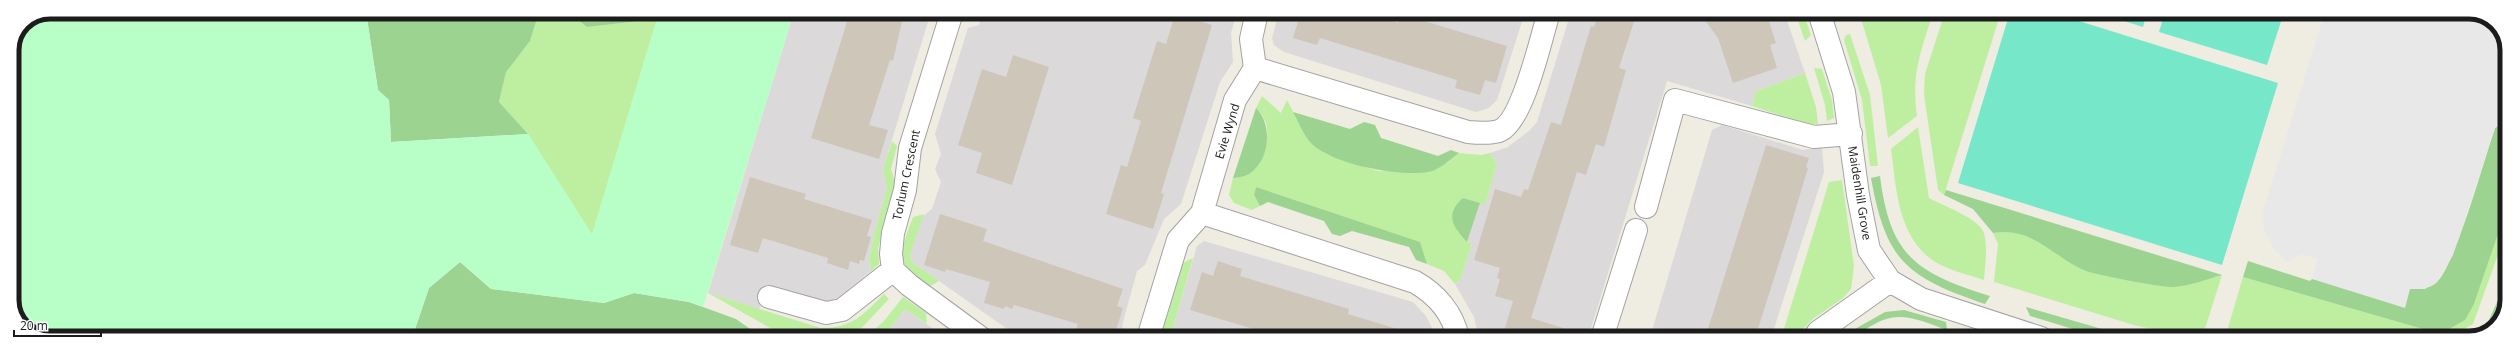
<svg xmlns="http://www.w3.org/2000/svg" width="2519" height="350" viewBox="0 0 2519 350" font-family="'Open Sans',sans-serif">
  <style>
    .residential { fill: #dbd9d9 }
    .grass { fill: #beefa1 }
    .forest { fill: #9cd391 }
    .park { fill: #b8ffc7 }
    .pitch { fill: #76e7c9 }
    .parking { fill: #e8e8e8 }
    .building { fill: #cfc6ba }
    .lines { fill: none; stroke-linecap: round; stroke-linejoin: round }
    .minor-casing { stroke: #a3a3a3; stroke-width: 24 }
    .minor { stroke: #fff; stroke-width: 22 }
    .labels { text-anchor: middle; dominant-baseline: central; stroke-width: 3; stroke-linejoin: round; paint-order: stroke }
    .street-label { font-size: 12px; fill: #1c1c1c; stroke: #fff }
    .rim { fill: none; stroke: #1c1c1c; stroke-width: 5 }
  </style>
  <rect width="100%" height="100%" fill="#efece1"/>
  <path class="residential" d="M 794,12 L 931,12 L 883,169 L 887,189 L 874,234 L 869,259 L 871,271 L 837,299 L 826,301 L 767,285 L 759,309 L 708,293 Z
    M 983,12 L 1237,12 L 1231,33 L 1233,62 L 1220,82 L 1181,204 L 1164,219 L 1145,265 L 1137,271 L 1122,326 L 1124,331 L 1122,338 L 1020,338 L 912,262 L 910,255 L 922,217 L 932,209 L 941,182 L 935,169 L 941,154 L 935,134 L 968,28 L 979,25 Z
    M 1279,12 L 1525,12 L 1497,100 L 1489,108 L 1476,112 L 1284,52 L 1274,45 L 1272,38 Z
    M 1571,12 L 1784,12 L 1805,73 L 1756,91 L 1752,106 L 1667,81 L 1588,338 L 1479,338 L 1474,317 L 1455,284 L 1461,279 L 1472,243 L 1467,242 L 1480,203 L 1485,204 L 1497,164 L 1490,153 L 1508,147 L 1529,131 L 1537,122 Z
    M 1722,125 L 1803,150 L 1822,147 L 1824,172 L 1771,338 L 1652,338 L 1651,334 L 1712,130 Z
    M 1204,241 L 1413,302 L 1426,316 L 1437,338 L 1170,338 L 1197,246 Z
    M 905,309 L 946,338 L 883,338 Z
    M 1897,331 L 1904,331 L 1925,338 L 1883,338 Z"/>
  <path class="grass" d="M 539,12 L 568,12 L 587,27 L 657,19 L 592,235 L 528,134 L 499,103 L 506,71 L 530,41 Z
    M 1795,12 L 1803,12 L 1811,35 L 1805,41 Z
    M 1859,12 L 1933,12 C 1921,53 1911,73 1917,116 L 1888,138 L 1881,85 Z
    M 1945,12 L 2001,12 L 1944,195 L 1938,190 L 1924,95 L 1925,74 Z
    M 1850,34 L 1870,95 L 1878,166 L 1870,166 L 1862,100 L 1844,40 L 1846,35 Z
    M 1814,68 L 1822,69 L 1832,100 L 1834,118 L 1827,121 L 1825,105 Z
    M 1805,73 L 1816,107 L 1818,124 L 1807,124 L 1752,106 L 1756,91 Z
    M 1262,96 L 1281,113 L 1287,100 L 1309,141 L 1326,154 L 1348,162 L 1379,171 L 1447,163 L 1459,153 L 1481,155 L 1490,153 L 1497,164 L 1485,205 L 1463,198 L 1467,242 L 1472,243 L 1461,279 L 1455,284 L 1444,271 L 1427,264 L 1419,242 L 1256,187 L 1254,195 L 1260,206 L 1252,210 L 1234,203 L 1229,195 L 1233,178 L 1248,175 C 1262,152 1279,131 1256,108 Z
    M 1918,127 L 1929,198 C 1942,205 1980,219 1984,233 C 1988,248 1985,265 1984,280 C 1966,274 1942,269 1927,256 C 1897,229 1896,186 1891,149 Z
    M 892,141 L 897,146 L 891,169 L 896,186 L 878,248 L 879,264 L 871,271 L 869,259 L 874,234 L 887,189 L 883,169 Z
    M 1842,180 L 1854,266 L 1851,289 L 1842,299 L 1814,318 L 1794,338 L 1791,338 L 1783,332 L 1829,182 Z
    M 2507,208 L 2507,230 L 2473,324 L 2448,338 L 2314,338 L 2263,335 L 2260,338 L 2225,338 L 2243,277 L 2440,334 L 2474,304 Z
    M 924,214 L 910,255 L 912,262 L 939,281 L 930,286 C 923,281 913,276 907,269 C 896,257 908,231 913,217 Z
    M 2008,230 L 2037,240 L 2082,270 L 2153,285 L 2174,287 L 2222,275 L 2202,338 L 2180,338 L 2180,334 L 2137,326 L 1994,282 L 1998,244 L 1993,233 Z
    M 1193,258 L 1170,338 L 1159,338 L 1181,264 Z
    M 708,293 L 821,328 C 852,328 863,315 884,294 L 889,299 L 852,338 L 788,338 Z
    M 903,297 L 926,313 L 927,324 L 905,309 L 883,338 L 865,338 L 884,321 Z"/>
  <path class="forest" d="M 366,12 L 539,12 L 530,41 L 506,72 L 499,102 L 528,134 L 391,142 L 389,100 L 378,90 Z
    M 568,12 L 670,12 L 657,19 L 587,27 Z
    M 1256,108 C 1273,124 1270,161 1249,174 C 1245,177 1238,177 1233,178 Z
    M 1293,112 L 1350,129 L 1364,122 L 1375,125 L 1381,138 L 1438,156 L 1451,150 L 1459,153 C 1450,160 1439,170 1428,172 C 1399,177 1328,164 1309,141 C 1303,133 1298,121 1293,112 Z
    M 2507,120 L 2507,208 L 2474,304 L 2465,320 L 2440,334 L 2243,277 L 2248,261 L 2310,281 L 2312,279 L 2410,289 C 2419,289 2429,289 2436,283 C 2455,267 2485,157 2495,128 Z
    M 1880,176 C 1890,256 1916,273 1990,296 L 1985,304 C 1906,277 1886,261 1871,178 Z
    M 1256,187 L 1420,242 L 1427,264 L 1416,260 L 1409,247 L 1352,231 L 1340,236 L 1332,234 L 1324,221 L 1268,202 L 1260,206 L 1254,195 Z
    M 1946,190 L 2222,275 C 2207,279 2190,286 2174,287 C 2164,288 2089,274 2081,269 C 2051,254 2030,226 1993,233 L 1973,209 L 1944,195 Z
    M 1463,198 L 1480,203 L 1467,242 C 1453,227 1444,215 1463,198 Z
    M 460,262 L 491,289 L 604,303 L 634,293 L 689,302 L 736,319 L 763,338 L 412,338 L 429,288 Z
    M 2507,273 C 2507,294 2502,310 2492,329 L 2483,333 L 2498,300 Z
    M 2026,307 L 2133,338 L 2102,338 L 2030,316 Z
    M 1904,310 L 1946,322 L 1947,330 C 1929,324 1909,314 1890,318 C 1871,322 1860,338 1839,338 L 1885,312 Z"/>
  <path class="park" d="M 50,12 L 366,12 L 378,90 L 389,100 L 391,142 L 528,134 L 592,234 L 657,19 L 670,12 L 794,12 L 703,307 L 689,302 L 634,293 L 604,303 L 491,289 L 460,262 L 429,288 L 412,338 L 45,338 L 23,327 L 12,305 L 12,50 L 23,23 Z"/>
  <path class="pitch" d="M 2010,12 L 2050,12 L 2278,83 L 2222,265 L 1958,183 Z
    M 2096,12 L 2147,12 L 2143,27 Z
    M 2165,12 L 2284,12 L 2267,65 L 2159,32 Z"/>
  <path class="parking" d="M 2325,12 L 2474,12 L 2496,23 L 2507,45 L 2507,120 L 2495,128 L 2453,255 L 2437,282 L 2425,289 L 2410,289 L 2405,308 L 2312,279 L 2318,259 L 2301,254 L 2287,262 L 2272,247 L 2264,229 L 2263,212 Z"/>
  <path class="building" d="M 850,12 L 904,12 L 893,61 L 890,60 L 869,125 L 888,130 L 879,159 L 811,138 Z
    M 1301,12 L 1364,12 L 1398,23 L 1401,14 L 1507,46 L 1496,83 L 1485,80 L 1480,95 L 1455,88 L 1457,80 L 1320,38 L 1317,45 L 1293,38 Z
    M 1599,12 L 1637,12 L 1619,68 L 1626,70 L 1604,147 L 1596,144 L 1586,175 L 1577,172 L 1531,318 L 1576,332 L 1575,338 L 1505,338 L 1507,332 L 1504,331 L 1513,301 L 1495,296 L 1500,279 L 1497,278 L 1500,268 L 1474,260 L 1495,189 L 1521,197 L 1524,189 L 1528,190 L 1551,122 L 1561,125 L 1591,26 L 1594,27 Z
    M 1699,12 L 1766,12 L 1776,43 L 1770,45 L 1777,68 L 1733,83 L 1718,38 Z
    M 1175,14 L 1212,25 L 1161,193 L 1164,194 L 1153,229 L 1106,214 L 1121,165 L 1127,167 L 1141,121 L 1133,118 L 1157,41 L 1166,44 Z
    M 1013,55 L 1049,67 L 1012,185 L 976,173 L 982,153 L 958,145 L 982,69 L 1006,77 Z
    M 1766,145 L 1809,158 L 1806,167 L 1808,168 L 1790,228 L 1755,338 L 1705,338 Z
    M 750,177 L 806,194 L 804,199 L 872,220 L 867,236 L 871,237 L 864,261 L 860,260 L 859,264 L 850,261 L 848,270 L 827,263 L 828,258 L 763,238 L 758,253 L 730,245 Z
    M 940,214 L 987,229 L 983,241 L 1123,289 L 1117,306 L 1123,308 L 1116,330 L 1110,329 L 1108,334 L 1100,331 L 1097,338 L 1075,331 L 1078,324 L 1014,305 L 1012,309 L 1005,306 L 1004,309 L 984,303 L 990,282 L 946,269 L 945,272 L 924,265 Z
    M 1218,261 L 1242,269 L 1240,276 L 1349,309 L 1348,314 L 1407,332 L 1406,338 L 1284,338 L 1190,310 L 1202,272 L 1213,276 Z"/>
  <g class="lines">
    <g class="minor-casing">
      <path id="minor" d="M 952,12 L 910,148 L 905,190 L 893,233 L 891,254 L 893,270 L 909,285 L 981,338
        M 1819,12 L 1844,92 L 1858,195 L 1869,250 L 1890,281 L 1921,299 L 2041,338
        M 1255,68 L 1235,100 L 1202,213 L 1415,282 C 1436,294 1453,313 1458,338
        M 1255,68 L 1468,132 C 1478,133 1489,134 1499,131 C 1523,122 1541,38 1549,12
        M 1255,68 L 1251,39 L 1257,12
        M 1646,207 L 1675,100 L 1814,137 L 1851,134
        M 769,297 L 826,313 L 842,310 L 893,270
        M 1148,338 L 1178,240 L 1202,213
        M 1602,338 L 1636,230
        M 1814,338 L 1818,332 L 1890,281"/>
    </g>
    <use href="#minor" class="minor"/>
  </g>
  <g class="labels">
    <g class="street-label">
      <text transform="translate(1227 131) rotate(-73)">Evie Wynd</text>
      <text transform="translate(906 175) rotate(-78)">Torlum Crescent</text>
      <text transform="translate(1860 193) rotate(81)">Maidenhill Grove</text>
    </g>
  </g>
  <path d="M0 0H2519V350H0ZM50 19H2469A31 31 0 0 1 2500 50V300A31 31 0 0 1 2469 331H50A31 31 0 0 1 19 300V50A31 31 0 0 1 50 19Z" fill="#fff" fill-rule="evenodd"/>
  <path class="rim" d="M50 19H2469A31 31 0 0 1 2500 50V300A31 31 0 0 1 2469 331H50A31 31 0 0 1 19 300V50A31 31 0 0 1 50 19Z"/>
  <path d="M14 330v6h87v-6" fill="none" stroke="#1c1c1c" stroke-width="2"/>
  <text x="20" y="330" font-size="12" fill="#1c1c1c" stroke="#ffffff" stroke-width="3" paint-order="stroke">20 m</text>
</svg>
